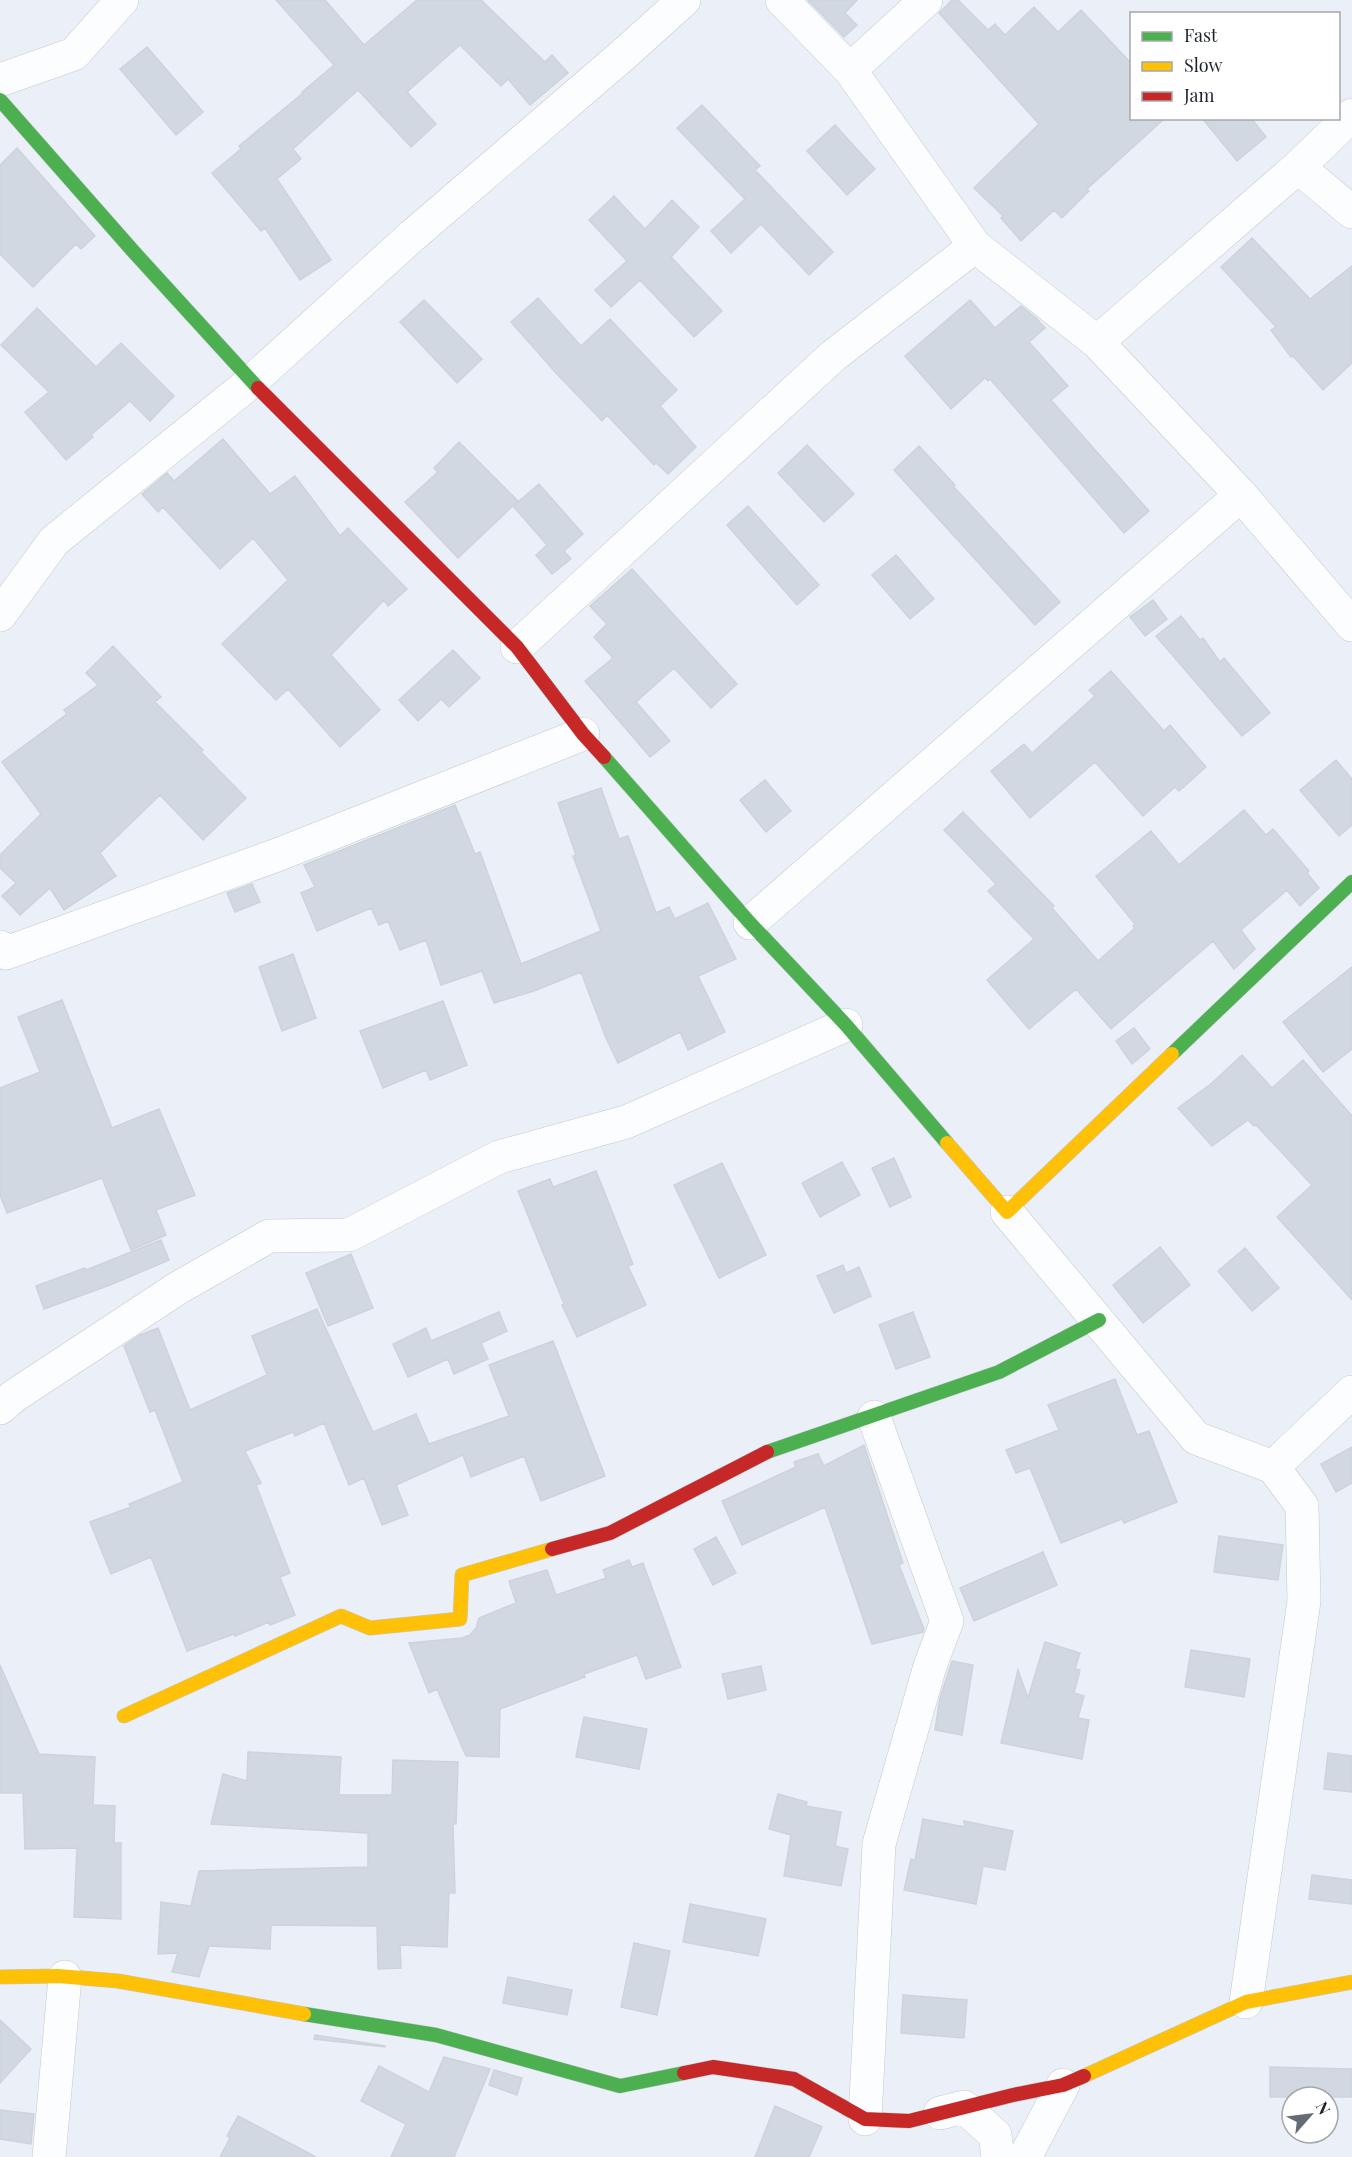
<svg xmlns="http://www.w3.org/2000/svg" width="1352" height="2157" viewBox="0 0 1352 2157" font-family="'Playfair Display',serif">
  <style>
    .building { fill: #d1d8e2; stroke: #ced3db; stroke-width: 1.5 }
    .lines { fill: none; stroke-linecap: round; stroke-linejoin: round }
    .street-casing { stroke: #c3c8d0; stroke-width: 34 }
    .fast-casing { stroke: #c3c8d0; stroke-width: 15 }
    .slow-casing { stroke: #c3c8d0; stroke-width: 15 }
    .jam-casing { stroke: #c3c8d0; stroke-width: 15 }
    .street { stroke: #fcfdfe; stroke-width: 33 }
    .fast { stroke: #4caf50; stroke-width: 14 }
    .slow { stroke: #ffc107; stroke-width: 14 }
    .jam { stroke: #c62828; stroke-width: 14 }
  </style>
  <rect width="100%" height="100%" fill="#ebf0f8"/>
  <path class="building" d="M 276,0 L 325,0 L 364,45 L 417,0 L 481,0 L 545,62 L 552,55 L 568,73 L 530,105 L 508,79 L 501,86 L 460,45 L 407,92 L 436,124 L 411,147 L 358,90 L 293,149 L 301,159 L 277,179 L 331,260 L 300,280 L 265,228 L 261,231 L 212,173 L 241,149 L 239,146 L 303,93 L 302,92 L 334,65 Z
    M 808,0 L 857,0 L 845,13 L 857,25 L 844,37 Z
    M 952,0 L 958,0 L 988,30 L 995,24 L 1005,35 L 1034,7 L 1058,32 L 1081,10 L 1131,63 L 1131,118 L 1165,118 L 1087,189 L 1089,191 L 1062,218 L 1054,210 L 1021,241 L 1001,218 L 1003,216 L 974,188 L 1039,124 L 939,13 Z
    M 147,47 L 203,112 L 176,135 L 120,69 Z
    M 702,105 L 760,166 L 755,170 L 833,252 L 809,275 L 761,224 L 731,253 L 711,231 L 745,199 L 677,128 Z
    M 1202,118 L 1251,118 L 1266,137 L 1237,161 Z
    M 835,125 L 875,169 L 847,195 L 807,151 Z
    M 17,148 L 95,236 L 81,249 L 76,244 L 33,287 L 0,254 L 0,165 Z
    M 614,196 L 645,229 L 672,200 L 699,227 L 671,257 L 722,311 L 694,337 L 640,280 L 611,307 L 595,290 L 627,261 L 589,220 Z
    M 1252,238 L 1310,299 L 1352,266 L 1352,363 L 1323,390 L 1293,356 L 1291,357 L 1271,330 L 1276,327 L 1221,267 Z
    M 538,298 L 581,346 L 610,319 L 677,390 L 660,406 L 696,447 L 668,474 L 656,463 L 654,465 L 607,415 L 602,421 L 556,373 L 511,322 Z
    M 424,300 L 482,359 L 457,383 L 400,322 Z
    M 970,300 L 995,328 L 1021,306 L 1036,318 L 1045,328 L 1029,342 L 1068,386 L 1051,400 L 1149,511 L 1124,533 L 990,379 L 988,381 L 985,378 L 951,409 L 905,356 Z
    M 37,308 L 96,367 L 121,343 L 174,396 L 150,421 L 130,401 L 91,435 L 93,437 L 66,460 L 25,412 L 49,392 L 1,345 Z
    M 223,439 L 270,494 L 295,476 L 340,536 L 348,528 L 407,589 L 388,606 L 384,600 L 331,655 L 380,710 L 340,747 L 288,689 L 276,700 L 222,644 L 288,580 L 253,538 L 220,569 L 163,507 L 158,512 L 142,494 L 167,473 L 174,481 Z
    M 459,442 L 518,501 L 458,558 L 405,502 L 438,472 L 434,468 Z
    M 807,445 L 854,494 L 824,522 L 778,473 Z
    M 919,446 L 955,485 L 953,486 L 1060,602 L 1035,625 L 894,470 Z
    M 539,484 L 583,534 L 564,551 L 571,559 L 552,574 L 536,555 L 547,545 L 513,506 Z
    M 748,506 L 819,585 L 797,605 L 727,525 Z
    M 896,555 L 934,599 L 910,619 L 872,575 Z
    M 632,569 L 737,684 L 711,708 L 674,668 L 636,702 L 670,741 L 650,757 L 585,681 L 613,658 L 594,637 L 607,624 L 590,606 Z
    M 1153,600 L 1167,619 L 1145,636 L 1130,617 Z
    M 1181,616 L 1200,640 L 1203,638 L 1220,662 L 1224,658 L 1270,713 L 1242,736 L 1156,636 Z
    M 113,646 L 161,697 L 155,702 L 203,750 L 201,752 L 246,798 L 203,840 L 160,795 L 100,853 L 116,876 L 64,910 L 50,888 L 20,915 L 2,896 L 16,883 L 0,868 L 0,855 L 41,814 L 2,762 L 67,714 L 64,710 L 98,685 L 86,673 Z
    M 453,650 L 480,678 L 449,707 L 441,699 L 418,721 L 399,700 Z
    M 1111,671 L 1164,731 L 1170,725 L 1206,767 L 1179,791 L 1175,787 L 1143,816 L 1095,762 L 1030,818 L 991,771 L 1024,744 L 1032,753 L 1095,696 L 1089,690 Z
    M 1336,760 L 1352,779 L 1352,825 L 1339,836 L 1300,790 Z
    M 765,780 L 791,811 L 766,832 L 740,800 Z
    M 601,788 L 619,839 L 628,836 L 656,913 L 669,907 L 675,919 L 708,903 L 736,959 L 698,976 L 725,1032 L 688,1050 L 680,1032 L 618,1063 L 606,1038 L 581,972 L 534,991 L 494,1003 L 482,971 L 441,985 L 426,940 L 400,950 L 388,921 L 379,925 L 371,908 L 317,931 L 301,893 L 315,887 L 304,865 L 455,805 L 475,854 L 480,852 L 521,964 L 601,931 L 573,856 L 576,855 L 558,803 Z
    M 1244,810 L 1266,835 L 1273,829 L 1309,871 L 1307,873 L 1319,888 L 1300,906 L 1287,890 L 1241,930 L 1255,949 L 1234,969 L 1213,941 L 1111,1029 L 1076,989 L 1029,1029 L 987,980 L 1034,939 L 988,891 L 996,884 L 944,830 L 963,812 L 1054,906 L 1052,908 L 1098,961 L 1135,928 L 1133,926 L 1135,924 L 1096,876 L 1151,831 L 1179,865 Z
    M 252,884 L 260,902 L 235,912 L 227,893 Z
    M 293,954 L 316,1018 L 282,1031 L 259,967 Z
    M 1352,967 L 1352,1049 L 1323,1072 L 1283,1022 Z
    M 62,1000 L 112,1128 L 159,1109 L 195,1195 L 156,1210 L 166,1235 L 131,1250 L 102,1178 L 7,1213 L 0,1195 L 0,1088 L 40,1072 L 18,1017 Z
    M 443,1001 L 467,1065 L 430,1080 L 426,1070 L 383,1088 L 360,1031 Z
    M 1134,1028 L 1150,1049 L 1132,1064 L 1116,1041 Z
    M 1242,1055 L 1272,1088 L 1303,1060 L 1352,1116 L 1352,1300 L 1277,1217 L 1312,1185 L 1256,1125 L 1254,1126 L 1248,1120 L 1212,1146 L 1178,1108 L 1212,1083 Z
    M 894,1158 L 911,1197 L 890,1207 L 872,1168 Z
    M 842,1162 L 860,1195 L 820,1217 L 802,1183 Z
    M 722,1163 L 766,1255 L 719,1278 L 674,1185 Z
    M 596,1171 L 633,1264 L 628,1266 L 646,1305 L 577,1337 L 562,1305 L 564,1304 L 518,1191 L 550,1179 L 553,1187 Z
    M 161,1240 L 169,1260 L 110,1285 L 44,1309 L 36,1286 L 85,1268 L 86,1270 Z
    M 1160,1247 L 1190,1285 L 1143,1323 L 1113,1285 Z
    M 1245,1248 L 1279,1288 L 1252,1311 L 1218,1271 Z
    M 351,1254 L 373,1308 L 328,1326 L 306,1273 Z
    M 843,1265 L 846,1273 L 859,1267 L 871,1296 L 834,1313 L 817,1276 Z
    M 317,1309 L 373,1432 L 416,1414 L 429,1444 L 509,1416 L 489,1365 L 553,1341 L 605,1476 L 541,1501 L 524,1456 L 471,1477 L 463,1455 L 396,1485 L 408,1515 L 382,1525 L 364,1478 L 349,1485 L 324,1423 L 295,1436 L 293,1432 L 245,1451 L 261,1483 L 256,1485 L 290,1573 L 280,1577 L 295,1615 L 270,1625 L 269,1622 L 235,1636 L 234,1634 L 187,1651 L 151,1557 L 111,1574 L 90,1522 L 131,1507 L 129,1504 L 183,1482 L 155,1410 L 150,1412 L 124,1346 L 140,1335 L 158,1328 L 190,1410 L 267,1375 L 252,1336 Z
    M 499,1312 L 507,1331 L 481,1343 L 488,1359 L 454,1374 L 448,1359 L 408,1377 L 393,1344 L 426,1328 L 431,1341 Z
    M 913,1312 L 930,1357 L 896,1369 L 879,1325 Z
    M 1115,1379 L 1137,1435 L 1149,1431 L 1177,1502 L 1124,1523 L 1122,1519 L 1061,1543 L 1030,1468 L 1016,1473 L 1006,1450 L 1059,1430 L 1048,1405 Z
    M 864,1445 L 903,1563 L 899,1565 L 924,1629 L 923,1632 L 872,1644 L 825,1507 L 742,1545 L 722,1501 L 796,1467 L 794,1462 L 818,1454 L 824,1466 Z
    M 1352,1447 L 1352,1483 L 1336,1492 L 1321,1464 Z
    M 1219,1536 L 1283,1545 L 1278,1580 L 1214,1572 Z
    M 716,1537 L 736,1573 L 713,1585 L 694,1549 Z
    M 1043,1552 L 1057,1585 L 974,1621 L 960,1588 Z
    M 629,1560 L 632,1567 L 643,1563 L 681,1667 L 646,1679 L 637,1655 L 584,1674 L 585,1677 L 500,1709 L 499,1757 L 466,1756 L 437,1689 L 429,1693 L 409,1643 L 462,1638 L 470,1635 L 476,1628 L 479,1618 L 516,1603 L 509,1581 L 547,1570 L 556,1595 L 606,1578 L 603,1570 Z
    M 1045,1642 L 1080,1653 L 1075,1669 L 1080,1670 L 1074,1693 L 1084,1696 L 1078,1718 L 1089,1720 L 1082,1759 L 1001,1743 L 1018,1670 L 1028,1698 Z
    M 1191,1650 L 1250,1659 L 1244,1697 L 1185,1687 Z
    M 952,1661 L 973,1665 L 962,1735 L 935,1730 L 940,1698 Z
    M 0,1665 L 39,1754 L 95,1757 L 93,1805 L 115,1806 L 114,1843 L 121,1843 L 121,1919 L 74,1917 L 77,1848 L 25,1849 L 23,1793 L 0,1793 Z
    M 761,1666 L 766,1690 L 728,1699 L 722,1674 Z
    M 584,1717 L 647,1729 L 639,1769 L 576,1757 Z
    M 248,1752 L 341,1757 L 339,1795 L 392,1795 L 393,1760 L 458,1762 L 456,1824 L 453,1824 L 455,1893 L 449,1893 L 447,1947 L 400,1945 L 401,1968 L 378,1969 L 377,1926 L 271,1925 L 270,1949 L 209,1946 L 199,1977 L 172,1972 L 178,1953 L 158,1954 L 161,1902 L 191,1906 L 199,1871 L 368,1867 L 368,1833 L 211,1824 L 223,1774 L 247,1781 Z
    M 1328,1753 L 1352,1756 L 1352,1792 L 1324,1789 Z
    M 778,1794 L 807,1802 L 806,1806 L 841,1812 L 835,1846 L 848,1849 L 841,1886 L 784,1876 L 791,1835 L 769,1829 Z
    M 923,1819 L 965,1827 L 964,1821 L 1013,1831 L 1005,1870 L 983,1866 L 976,1904 L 904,1890 L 911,1859 L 915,1860 Z
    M 1312,1875 L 1352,1880 L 1352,1904 L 1309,1899 Z
    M 690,1904 L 766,1919 L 758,1956 L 683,1942 Z
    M 634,1943 L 670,1951 L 657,2015 L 621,2007 Z
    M 508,1977 L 572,1990 L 567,2015 L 503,2003 Z
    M 903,1995 L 967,2000 L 964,2038 L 901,2033 Z
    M 0,2020 L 31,2049 L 0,2083 Z
    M 315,2035 L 385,2046 L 385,2047 L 314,2039 Z
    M 444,2057 L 490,2069 L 454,2157 L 391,2157 L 406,2124 L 361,2101 L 379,2066 L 429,2092 Z
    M 1270,2067 L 1352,2069 L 1352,2097 L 1270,2097 Z
    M 494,2070 L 522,2078 L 517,2095 L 489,2085 Z
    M 775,2106 L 822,2127 L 809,2157 L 755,2157 Z
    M 0,2110 L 34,2114 L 31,2144 L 0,2139 Z
    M 238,2116 L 316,2157 L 220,2157 L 230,2138 L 227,2136 Z"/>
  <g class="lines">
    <g class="street-casing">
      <path id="street" d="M 782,0 L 850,70 L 975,246 L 1097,342 L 1241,495 L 1352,625
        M 850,70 L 926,0
        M 0,80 L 74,54 L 122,0
        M 1298,167 L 1352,212
        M 1097,342 L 1298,167 L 1352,115
        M 0,615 L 54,541 L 252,381 L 412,236 L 623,55 L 684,0
        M 517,647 L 833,356 L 975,246
        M 750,923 L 1241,495
        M 0,947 L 6,953 L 277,855 L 583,734
        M 1007,1212 L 1196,1438 L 1273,1467
        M 0,1408 L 14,1396 L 178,1288 L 269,1236 L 349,1235 L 499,1157 L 626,1122 L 846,1025
        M 1246,2002 L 1304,1601 L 1302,1506 L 1273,1467 L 1352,1392
        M 940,2113 L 964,2107 L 995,2135 L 998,2157
        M 865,2119 L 879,1844 L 930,1666 L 947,1621 L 874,1417
        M 49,2157 L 65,1977
        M 1025,2157 L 1063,2085"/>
    </g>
    <g class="fast-casing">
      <path id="fast" d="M 0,100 L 133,251 L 258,388
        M 604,757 L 750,923 L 846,1025 L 947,1143
        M 1172,1054 L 1352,882
        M 767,1452 L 999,1372 L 1099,1320
        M 304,2014 L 436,2035 L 620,2086 L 684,2073"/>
    </g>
    <g class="slow-casing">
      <path id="slow" d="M 947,1143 L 1007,1212 L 1172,1054
        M 124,1716 L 341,1616 L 370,1628 L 460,1619 L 462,1575 L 552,1549
        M 0,1977 L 58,1976 L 118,1981 L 304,2014
        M 1084,2076 L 1246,2002 L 1352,1982"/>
    </g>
    <g class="jam-casing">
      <path id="jam" d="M 258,388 L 517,647 L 583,734 L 604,757
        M 552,1549 L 610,1533 L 767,1452
        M 684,2073 L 713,2067 L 794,2079 L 865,2119 L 909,2121 L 1013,2095 L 1063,2085 L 1084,2076"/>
    </g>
    <use href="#street" class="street"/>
    <use href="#fast" class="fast"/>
    <use href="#slow" class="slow"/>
    <use href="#jam" class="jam"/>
  </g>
  <rect x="1130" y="12" width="210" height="108" fill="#ffffff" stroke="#a5a7ab" stroke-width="1.5"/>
  <rect x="1142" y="32" width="30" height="9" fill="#4caf50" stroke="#a5a7ab" stroke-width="1.5"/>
  <text x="1184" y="42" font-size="18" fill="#1d232c">Fast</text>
  <rect x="1142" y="62" width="30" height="9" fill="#ffc107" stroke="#a5a7ab" stroke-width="1.5"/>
  <text x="1184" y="72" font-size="18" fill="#1d232c">Slow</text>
  <rect x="1142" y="92" width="30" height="9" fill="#c62828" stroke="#a5a7ab" stroke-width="1.5"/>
  <text x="1184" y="102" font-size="18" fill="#1d232c">Jam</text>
  <g transform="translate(1310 2115) rotate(62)"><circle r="28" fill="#ffffff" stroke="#a5a7ab" stroke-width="1.5"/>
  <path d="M0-4.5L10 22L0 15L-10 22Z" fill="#656b73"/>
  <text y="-9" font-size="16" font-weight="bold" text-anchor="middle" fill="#1d232c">N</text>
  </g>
</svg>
